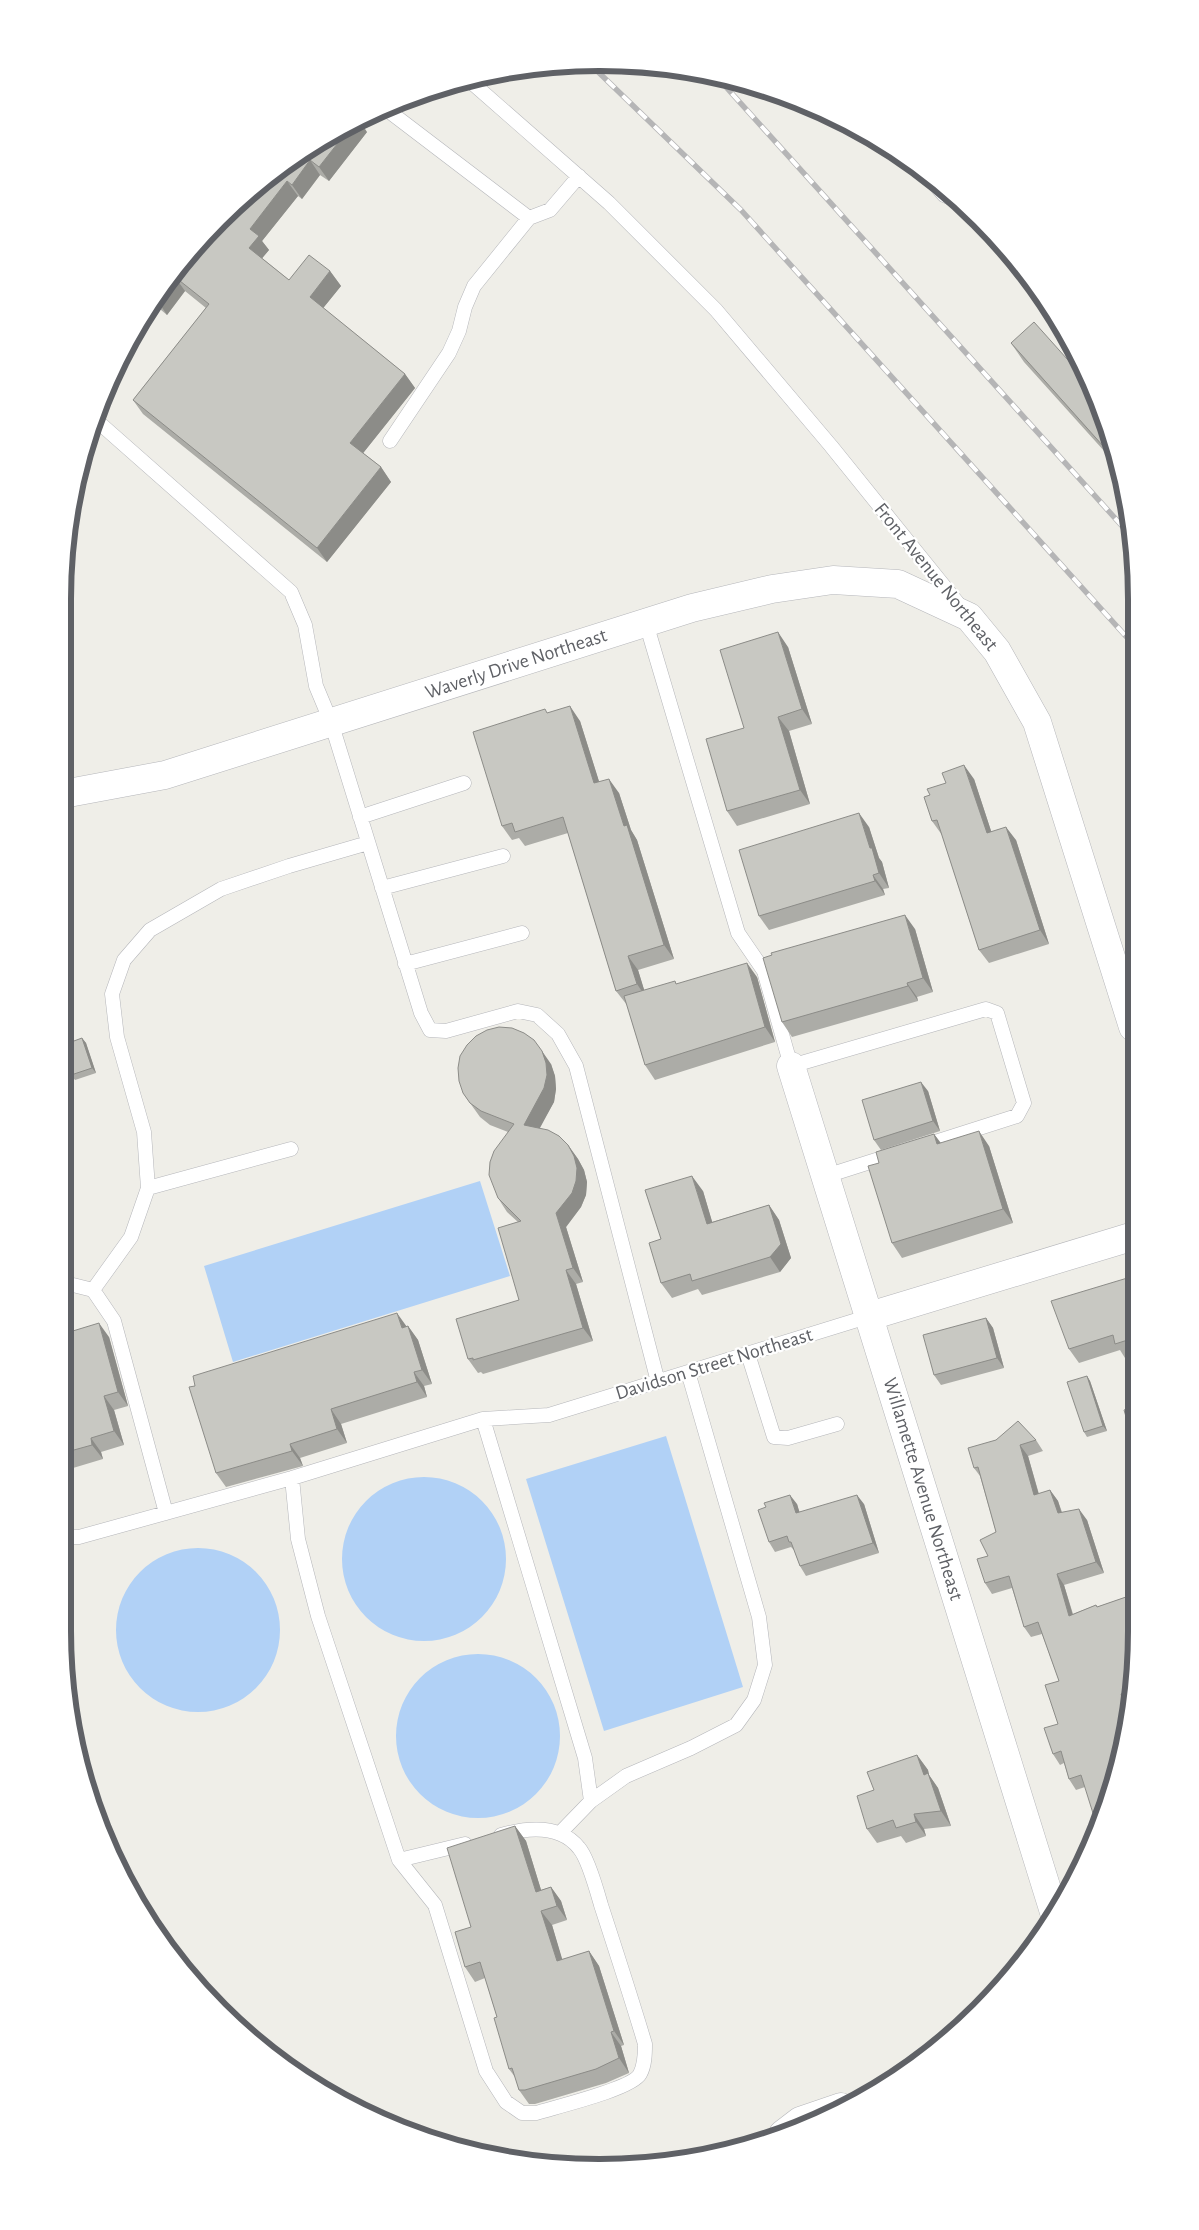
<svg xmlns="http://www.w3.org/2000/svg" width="1199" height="2230" viewBox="0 0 1199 2230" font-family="'Alegreya Sans',sans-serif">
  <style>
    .water { fill: #b1d1f6 }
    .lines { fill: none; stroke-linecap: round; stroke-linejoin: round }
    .service-casing { stroke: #b5b6ba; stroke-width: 15 }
    .minor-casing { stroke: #b5b6ba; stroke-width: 29 }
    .tertiary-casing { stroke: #b5b6ba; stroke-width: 29 }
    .service { stroke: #fff; stroke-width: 14 }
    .minor { stroke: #fff; stroke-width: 28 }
    .tertiary { stroke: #fff; stroke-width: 28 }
    .rail-casing { stroke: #b5b5b6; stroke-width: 5.5 }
    .rail { stroke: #fff; stroke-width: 4; stroke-dasharray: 11; stroke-linecap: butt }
    .wall { fill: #acaca7 }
    .shaded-wall { fill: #8c8c88 }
    .building { fill: #c8c8c2; stroke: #8c8c88 }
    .labels { text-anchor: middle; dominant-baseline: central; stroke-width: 4.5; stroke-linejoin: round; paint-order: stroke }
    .street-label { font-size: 20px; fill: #5f6166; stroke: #fff }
    .rim { fill: none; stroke: #5f6166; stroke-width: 6 }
  </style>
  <rect width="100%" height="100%" fill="#efeee8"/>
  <path class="water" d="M 480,1181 L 510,1276 L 233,1362 L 204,1266 Z
    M 666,1436 L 743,1687 L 604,1731 L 526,1479 Z
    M342 1559a82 82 0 1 1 164 0a82 82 0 1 1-164 0Z
    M116 1630a82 82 0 1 1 164 0a82 82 0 1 1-164 0Z
    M396 1736a82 82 0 1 1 164 0a82 82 0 1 1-164 0Z
    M 69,1701 L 86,1753 L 78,1756 L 73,1735 Z"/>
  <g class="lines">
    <g class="service-casing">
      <path id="service" d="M 470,81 L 609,203 L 716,310 L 831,446 L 960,606
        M 386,109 L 529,218
        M 932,181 L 944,195 L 958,201
        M 96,420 L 291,592 L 305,625 L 316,686 L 331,722 L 421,1013 L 430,1030 L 446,1031 L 518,1011 L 537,1015 L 558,1034 L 576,1066 L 658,1382
        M 390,441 L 449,353 L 459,331 L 465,307 L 474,286 L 529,218 L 550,210 L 579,176
        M 646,623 L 738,933 L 764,971 L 791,1066 L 986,1009 L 997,1013 L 1024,1103 L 1017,1116 L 923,1146
        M 360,817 L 464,783
        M 382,888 L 503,856
        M 405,964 L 522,933
        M 826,1176 L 895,1154
        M 148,1188 L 291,1149
        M 63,1286 L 73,1285 L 93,1290 L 114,1321 L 166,1513
        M 93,1290 L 131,1237 L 148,1188 L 144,1132 L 117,1037 L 112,994 L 124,960 L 150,930 L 221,889 L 289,866 L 368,843
        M 748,1354 L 774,1437 L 788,1438 L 837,1424
        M 483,1419 L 585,1758 L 591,1801
        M 292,1478 L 298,1539 L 318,1616 L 399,1860 L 435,1905 L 486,2071 L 506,2102 L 522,2113 L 536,2113 C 555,2107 632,2089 640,2074 C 645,2065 645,2053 645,2044 C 631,1997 616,1951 601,1905 C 597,1891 588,1858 579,1848 C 560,1824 526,1828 501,1835
        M 63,1537 L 79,1537 L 292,1478 L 483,1419 L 549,1415 L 870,1316
        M 560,1833 L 591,1801 L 626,1776 L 691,1748 L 736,1725 L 754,1700 L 765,1665 L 759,1617 L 688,1372
        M 399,1860 L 465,1844"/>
    </g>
    <g class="minor-casing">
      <path id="minor" d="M 791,1066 L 1054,1912
        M 870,1316 L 1134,1236
        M 783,2134 L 800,2121 L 841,2107"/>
    </g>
    <g class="tertiary-casing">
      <path id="tertiary" d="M 63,794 L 165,775 L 692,608 L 772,589 L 833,580 L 898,584 L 969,617 L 997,651 L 1037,722 L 1133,1027"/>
    </g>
    <use href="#service" class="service"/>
    <use href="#minor" class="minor"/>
    <use href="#tertiary" class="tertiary"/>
    <g class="rail-casing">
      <path id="rail" d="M 591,65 L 741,210 L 1132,643
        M 717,77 L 1132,537"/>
    </g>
    <use href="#rail" class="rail"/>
  </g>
  <path class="wall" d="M 367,132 L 329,181 L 320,175 L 302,199 L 298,196 L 262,241 L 269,250 L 262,258 L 289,280 L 330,271 L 341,286 L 323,308 L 405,374 L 415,388 L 363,453 L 381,467 L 391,482 L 327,562 L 143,414 L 133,400 L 206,308 L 185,291 L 167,315 L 154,304 L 174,272 L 331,134 Z
    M 1011,343 L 1076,369 L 1096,394 L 1114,462 L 1024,362 Z
    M 788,647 L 812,724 L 789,731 L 810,804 L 737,826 L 727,811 L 744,728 Z
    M 548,713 L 580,721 L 599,782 L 619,793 L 631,830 L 637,840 L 674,959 L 638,970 L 644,990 L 677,984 L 757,977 L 775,1042 L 655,1080 L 645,1065 L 627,1005 L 616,991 L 568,833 L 525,846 L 519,838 L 512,840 L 502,826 Z
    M 974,779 L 991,831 L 1016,840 L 1049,944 L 989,963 L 979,950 L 942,835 L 932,821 Z
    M 869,827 L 879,858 L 882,862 L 889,888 L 883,889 L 885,895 L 769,930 L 759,916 Z
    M 915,929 L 933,992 L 917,997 L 918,1001 L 792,1037 L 782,1022 Z
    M 82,1038 L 86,1043 L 96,1073 L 75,1080 L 71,1075 Z
    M 551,1064 L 555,1076 L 556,1089 L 554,1102 L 539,1128 L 568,1145 L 578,1159 L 584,1170 L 587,1182 L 586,1195 L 581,1207 L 566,1227 L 583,1282 L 576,1284 L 593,1341 L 483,1374 L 481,1372 L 478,1373 L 468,1359 L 519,1300 L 518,1222 L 507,1212 L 498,1198 L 508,1132 L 490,1125 L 480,1117 L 463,1093 Z
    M 928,1091 L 940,1131 L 881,1150 L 874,1140 Z
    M 934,1134 L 941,1143 L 989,1146 L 1013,1223 L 902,1258 L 892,1243 L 879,1163 Z
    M 703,1191 L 712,1222 L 769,1205 L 779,1220 L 791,1258 L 780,1272 L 702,1295 L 698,1289 L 672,1298 L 661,1283 L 661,1239 Z
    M 1134,1276 L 1134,1356 L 1125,1358 L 1120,1350 L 1079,1363 L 1069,1349 Z
    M 986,1318 L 993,1328 L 1004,1368 L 941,1385 L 934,1375 Z
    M 407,1326 L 408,1326 L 418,1340 L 432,1384 L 424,1386 L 427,1397 L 341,1424 L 347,1443 L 300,1458 L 303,1466 L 226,1487 L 216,1473 Z
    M 63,1334 L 109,1337 L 128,1406 L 114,1410 L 124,1445 L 101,1452 L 103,1459 L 63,1471 Z
    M 1087,1376 L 1090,1381 L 1107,1431 L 1087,1437 L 1084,1432 Z
    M 996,1440 L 1036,1440 L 1043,1451 L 1028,1456 L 1039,1494 L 1050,1490 L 1058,1501 L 1062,1512 L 1087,1520 L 1104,1573 L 1064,1585 L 1073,1614 L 1096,1605 L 1097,1607 L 1126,1597 L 1134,1608 L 1135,1665 L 1118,1769 L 1085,1787 L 1076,1790 L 1069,1779 L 1064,1763 L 1060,1765 L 1053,1754 L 1058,1724 L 1059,1681 L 1042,1634 L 1031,1637 L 1024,1627 L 1012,1588 L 992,1594 L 985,1583 L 988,1556 L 996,1532 L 980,1476 L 974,1468 Z
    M 797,1504 L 799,1512 L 864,1504 L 879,1553 L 806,1576 L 800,1566 L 794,1550 L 791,1547 L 775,1552 L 769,1542 Z
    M 917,1755 L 928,1770 L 929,1775 L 938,1788 L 951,1826 L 924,1829 L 926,1836 L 906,1843 L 901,1836 L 877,1843 L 867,1829 L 874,1790 Z
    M 515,1826 L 526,1841 L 541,1890 L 551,1887 L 561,1901 L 567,1920 L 552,1925 L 562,1960 L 589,1951 L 599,1966 L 624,2045 L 621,2046 L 629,2073 L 606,2083 L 535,2104 L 529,2104 L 519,2090 L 515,2077 L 509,2069 L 497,2017 L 485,1978 L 475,1982 L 465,1967 L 471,1927 Z"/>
  <path class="shaded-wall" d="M 360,121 L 367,132 L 329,181 L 319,167 L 352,125 Z
    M 310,160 L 320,175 L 302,199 L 292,185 Z
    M 287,181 L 298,196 L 262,241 L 269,250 L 259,262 L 249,248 L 250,229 Z
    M 330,271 L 341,286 L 320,312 L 310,297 Z
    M 175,277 L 185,291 L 167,315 L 157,300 Z
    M 405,374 L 415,388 L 360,457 L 350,443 Z
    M 381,467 L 391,482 L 327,562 L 317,548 Z
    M 778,632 L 788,647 L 812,724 L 802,709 Z
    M 570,706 L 580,721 L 604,797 L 594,783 Z
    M 778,717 L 789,731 L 810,804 L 800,790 Z
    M 964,765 L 974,779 L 996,846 L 987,833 Z
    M 609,779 L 619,793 L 631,830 L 637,840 L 674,959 L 664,945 L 624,826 Z
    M 859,813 L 869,827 L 879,858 L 882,862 L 889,888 L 879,873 L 870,848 Z
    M 1006,827 L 1016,840 L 1049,944 L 1040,930 Z
    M 873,875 L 883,889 L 885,895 L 875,881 Z
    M 905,915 L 915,929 L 933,992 L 923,978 Z
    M 628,956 L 638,970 L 647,999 L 637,984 Z
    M 747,963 L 757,977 L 775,1042 L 765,1027 Z
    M 907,983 L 917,997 L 918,1001 L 908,986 Z
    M 82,1038 L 86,1043 L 96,1073 L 92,1068 Z
    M 542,1051 L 551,1064 L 555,1076 L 556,1089 L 554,1102 L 534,1139 L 524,1125 Z
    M 921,1082 L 928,1091 L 940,1131 L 933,1121 Z
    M 979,1131 L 989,1146 L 1013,1223 L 1003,1209 Z
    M 934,1134 L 944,1148 L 937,1144 Z
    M 568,1145 L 578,1159 L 584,1170 L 587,1182 L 586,1195 L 581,1207 L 566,1227 L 583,1282 L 573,1268 L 556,1213 Z
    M 692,1176 L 703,1191 L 717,1238 L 707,1224 Z
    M 769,1205 L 779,1220 L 791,1258 L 780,1272 L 770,1257 Z
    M 566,1270 L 576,1284 L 593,1341 L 583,1328 Z
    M 397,1313 L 407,1327 L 402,1328 Z
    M 986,1318 L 993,1328 L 1004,1368 L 997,1358 Z
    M 99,1323 L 109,1337 L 128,1406 L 118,1392 Z
    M 408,1326 L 418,1340 L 432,1384 L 422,1370 Z
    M 414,1372 L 424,1386 L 427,1397 L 417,1382 Z
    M 1087,1376 L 1090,1381 L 1107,1431 L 1103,1426 Z
    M 104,1396 L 114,1410 L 124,1445 L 114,1431 Z
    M 331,1409 L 341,1424 L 347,1443 L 337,1429 Z
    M 91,1438 L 101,1452 L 103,1459 L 92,1445 Z
    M 290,1444 L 300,1458 L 303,1466 L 292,1451 Z
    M 1020,1445 L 1028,1456 L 1042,1506 L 1034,1495 Z
    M 1050,1490 L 1058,1501 L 1065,1524 L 1058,1513 Z
    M 790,1495 L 797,1504 L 803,1523 L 796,1513 Z
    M 857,1495 L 864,1504 L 879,1553 L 873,1543 Z
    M 1079,1509 L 1087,1520 L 1104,1573 L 1096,1562 Z
    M 1057,1574 L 1064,1585 L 1076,1626 L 1069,1616 Z
    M 1126,1597 L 1134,1608 L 1135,1613 L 1135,1626 Z
    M 1121,1694 L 1129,1706 L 1127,1715 Z
    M 917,1755 L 928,1770 L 929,1775 L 938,1788 L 951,1826 L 941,1811 L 924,1775 Z
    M 914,1814 L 924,1829 L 926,1836 L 916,1822 Z
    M 515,1826 L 526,1841 L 546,1906 L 536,1892 Z
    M 551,1887 L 561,1901 L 567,1920 L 557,1906 Z
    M 541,1911 L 552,1925 L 567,1975 L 557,1961 Z
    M 589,1951 L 599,1966 L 624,2045 L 614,2031 Z
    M 611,2032 L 621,2046 L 629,2073 L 619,2058 Z"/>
  <path class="building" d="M 352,125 L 319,167 L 310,160 L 292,185 L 287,181 L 250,229 L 259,236 L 249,248 L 289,280 L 309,255 L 330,271 L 310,297 L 405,374 L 350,443 L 381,467 L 317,548 L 133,400 L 209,304 L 175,277 L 156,300 L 174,272 L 246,196 L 331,134 Z
    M 1034,322 L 1076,369 L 1080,366 L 1096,394 L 1112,456 L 1011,343 Z
    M 778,632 L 802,709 L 778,717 L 800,790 L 727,811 L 706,739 L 744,728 L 720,650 Z
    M 570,706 L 594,783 L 609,779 L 624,826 L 627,825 L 664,945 L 628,956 L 637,984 L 616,991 L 563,817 L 515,832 L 512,823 L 502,826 L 473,732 L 545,709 L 547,713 Z
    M 964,765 L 987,833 L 1006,827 L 1040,930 L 979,950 L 937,820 L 932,821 L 924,797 L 930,795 L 927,789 L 946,783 L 942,773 Z
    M 859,813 L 870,848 L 872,848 L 879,873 L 873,875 L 875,881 L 759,916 L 739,850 Z
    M 905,915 L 923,978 L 907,983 L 908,986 L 782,1022 L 763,958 L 772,955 L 771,953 Z
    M 747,963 L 765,1027 L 645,1065 L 624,996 L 675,981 L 676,984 Z
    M 499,1027 L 512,1028 L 524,1033 L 534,1040 L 542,1051 L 546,1063 L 547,1075 L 544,1088 L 524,1125 L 548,1130 L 559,1136 L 568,1145 L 574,1156 L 577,1168 L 576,1181 L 572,1193 L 556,1213 L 573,1268 L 566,1270 L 583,1328 L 473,1360 L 473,1358 L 468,1359 L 456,1319 L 519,1300 L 498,1228 L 521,1221 L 498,1198 L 489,1175 L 490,1162 L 494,1151 L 514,1124 L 481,1111 L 470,1103 L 463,1093 L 459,1081 L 458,1068 L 460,1056 L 467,1045 L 476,1036 L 487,1030 Z
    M 82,1038 L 92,1068 L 71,1075 L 63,1050 L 63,1045 Z
    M 921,1082 L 933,1121 L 874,1140 L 862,1100 Z
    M 979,1131 L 1003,1209 L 892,1243 L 868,1166 L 879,1163 L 876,1152 L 934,1134 L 937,1144 Z
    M 692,1176 L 707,1224 L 769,1205 L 781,1244 L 770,1257 L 692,1281 L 690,1274 L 661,1283 L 649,1243 L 661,1239 L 645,1190 Z
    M 1134,1276 L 1134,1338 L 1115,1344 L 1113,1335 L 1069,1349 L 1051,1301 Z
    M 397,1313 L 402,1328 L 408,1326 L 422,1370 L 414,1372 L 417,1382 L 331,1409 L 337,1429 L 290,1444 L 292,1451 L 216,1473 L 189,1387 L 195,1386 L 193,1376 Z
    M 986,1318 L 997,1358 L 934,1375 L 923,1335 Z
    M 99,1323 L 118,1392 L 104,1396 L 114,1431 L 91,1438 L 92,1445 L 63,1453 L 63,1334 Z
    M 1087,1376 L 1103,1426 L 1084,1432 L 1067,1382 Z
    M 1135,1406 L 1135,1447 L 1124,1410 Z
    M 1018,1421 L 1036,1440 L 1020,1445 L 1034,1495 L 1050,1490 L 1058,1513 L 1079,1509 L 1096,1562 L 1057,1574 L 1069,1616 L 1096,1605 L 1097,1607 L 1126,1597 L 1135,1626 L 1135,1665 L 1131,1691 L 1121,1694 L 1127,1715 L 1118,1769 L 1097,1826 L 1081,1775 L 1069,1779 L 1061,1751 L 1053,1754 L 1044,1728 L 1058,1724 L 1045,1685 L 1059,1681 L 1038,1622 L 1024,1627 L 1009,1576 L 985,1583 L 977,1559 L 988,1556 L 980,1540 L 996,1532 L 978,1467 L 974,1468 L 968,1448 L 996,1440 Z
    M 790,1495 L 796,1513 L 857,1495 L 873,1543 L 800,1566 L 791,1542 L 789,1542 L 787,1536 L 769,1542 L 758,1510 L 766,1507 L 764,1503 Z
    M 917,1755 L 924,1775 L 928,1773 L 941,1811 L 914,1814 L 916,1822 L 896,1828 L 893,1820 L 867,1829 L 857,1796 L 874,1790 L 867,1772 Z
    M 515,1826 L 536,1892 L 551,1887 L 557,1906 L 541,1911 L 557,1961 L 589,1951 L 614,2031 L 611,2032 L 619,2058 L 596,2069 L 525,2090 L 519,2090 L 512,2068 L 509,2069 L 494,2018 L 497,2017 L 480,1962 L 465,1967 L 455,1932 L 471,1927 L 447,1848 Z"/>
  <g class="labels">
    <g class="street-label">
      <text transform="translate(936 577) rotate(51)">Front Avenue Northeast</text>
      <text transform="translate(516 664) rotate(-18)">Waverly Drive Northeast</text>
      <text transform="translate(714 1364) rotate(-17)">Davidson Street Northeast</text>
      <text transform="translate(923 1489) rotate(73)">Willamette Avenue Northeast</text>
    </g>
  </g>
  <path d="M0 0H1199V2230H0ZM599 71H600A528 528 0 0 1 1128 599V1631A528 528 0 0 1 600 2159H599A528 528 0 0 1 71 1631V599A528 528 0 0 1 599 71Z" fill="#fff" fill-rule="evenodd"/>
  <path class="rim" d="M599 71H600A528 528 0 0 1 1128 599V1631A528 528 0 0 1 600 2159H599A528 528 0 0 1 71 1631V599A528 528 0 0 1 599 71Z"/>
</svg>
